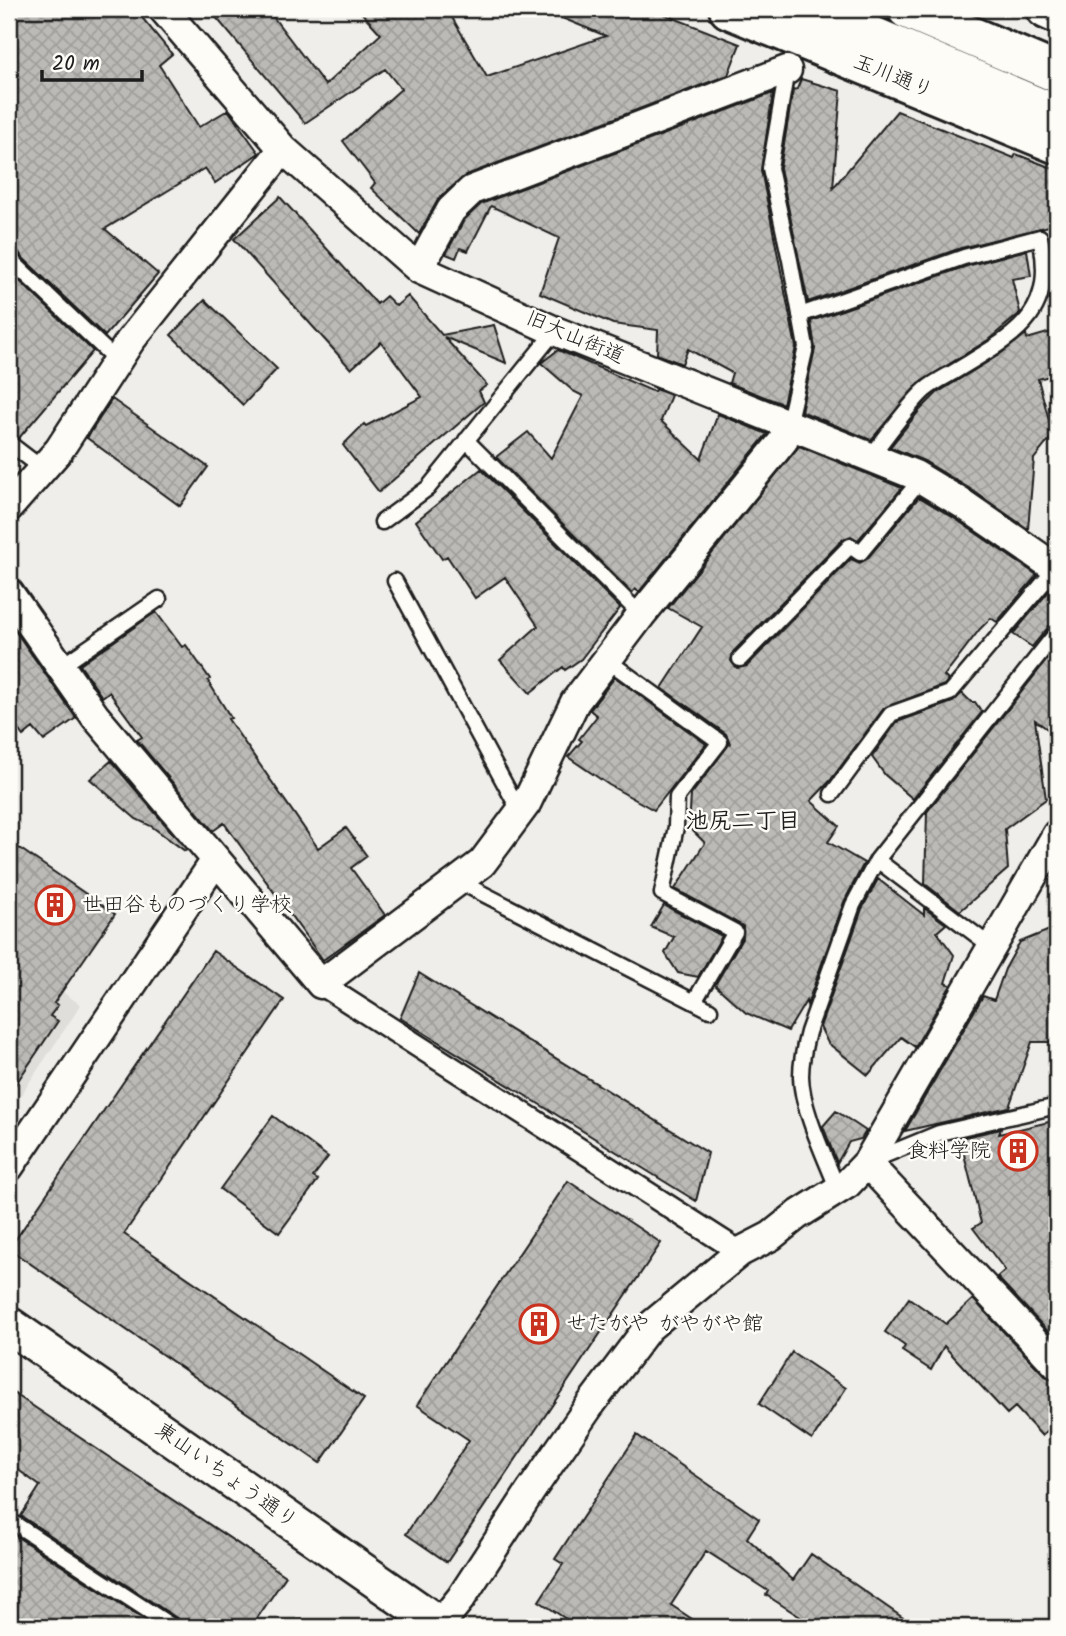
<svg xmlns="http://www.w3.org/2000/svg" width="1066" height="1636" viewBox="0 0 1066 1636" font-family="Kalam,'Klee One',sans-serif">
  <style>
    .built { fill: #e0deda }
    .building { fill: url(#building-cross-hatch); stroke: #1c1c1c; stroke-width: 2 }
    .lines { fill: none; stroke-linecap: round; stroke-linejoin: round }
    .service-casing { stroke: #1c1c1c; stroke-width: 19 }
    .pedestrian-casing { stroke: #1c1c1c; stroke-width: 26 }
    .minor-casing { stroke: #1c1c1c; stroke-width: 33 }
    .tertiary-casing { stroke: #1c1c1c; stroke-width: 40 }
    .trunk-casing { stroke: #1c1c1c; stroke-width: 44 }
    .motorway-casing { stroke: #1c1c1c; stroke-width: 44 }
    .service { stroke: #fdfcf7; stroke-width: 14 }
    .pedestrian { stroke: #fdfcf7; stroke-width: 21 }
    .minor { stroke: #fdfcf7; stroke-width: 28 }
    .tertiary { stroke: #fdfcf7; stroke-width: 35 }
    .trunk { stroke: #fdfcf7; stroke-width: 38 }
    .motorway { stroke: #fdfcf7; stroke-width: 38 }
    .labels { text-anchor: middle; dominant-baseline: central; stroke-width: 5; stroke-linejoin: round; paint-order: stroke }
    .street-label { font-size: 21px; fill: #1c1c1c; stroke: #fdfcf7 }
    .poi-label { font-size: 21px; fill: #1c1c1c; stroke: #fdfcf7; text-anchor: start }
    .neighbourhood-label { font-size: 23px; font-weight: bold; fill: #1c1c1c; stroke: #fdfcf7 }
  </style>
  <defs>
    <pattern id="building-cross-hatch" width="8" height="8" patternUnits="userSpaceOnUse" patternTransform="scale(1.75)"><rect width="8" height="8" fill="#bbbab6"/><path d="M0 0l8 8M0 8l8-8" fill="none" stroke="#a09f9c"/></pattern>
  </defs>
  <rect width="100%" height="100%" fill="#f0eeea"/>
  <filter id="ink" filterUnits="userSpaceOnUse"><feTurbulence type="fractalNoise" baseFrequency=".0143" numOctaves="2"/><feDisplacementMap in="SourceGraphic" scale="14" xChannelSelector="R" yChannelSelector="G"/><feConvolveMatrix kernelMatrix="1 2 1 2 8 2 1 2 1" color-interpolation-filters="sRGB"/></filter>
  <g filter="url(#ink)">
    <path class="built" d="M 9,954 L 81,1005 L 9,1113 Z"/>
    <path class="building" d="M 24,9 L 135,9 L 172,54 L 159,65 L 199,127 L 228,110 L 259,153 L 215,183 L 205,168 L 105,229 L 158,274 L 105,336 L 22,257 L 17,249 L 9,245 L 9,20 Z
      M 209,9 L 267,9 L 325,85 L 381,34 L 358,9 L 447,9 L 487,77 L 606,36 L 540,9 L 651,9 L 740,44 L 728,75 L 466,175 L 439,198 L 419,234 L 371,188 L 375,183 L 343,141 L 401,89 L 385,69 L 305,123 Z
      M 801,79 L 841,91 L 833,188 L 897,111 L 1014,158 L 1016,154 L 1057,170 L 1057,224 L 961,248 L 808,302 L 780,168 L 793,90 L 797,89 Z
      M 773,93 L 761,170 L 796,347 L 783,404 L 729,383 L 732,373 L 688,349 L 682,364 L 657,354 L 658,330 L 613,324 L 540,293 L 559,238 L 491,206 L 468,251 L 460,248 L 456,258 L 446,254 L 464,220 L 481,204 Z
      M 280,197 L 377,304 L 386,296 L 396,306 L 408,296 L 442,335 L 494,325 L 506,363 L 444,337 L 487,385 L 479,391 L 484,402 L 379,492 L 343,445 L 364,424 L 366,426 L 422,397 L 381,342 L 351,369 L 234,239 Z
      M 1027,250 L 1031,276 L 1012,279 L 1020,312 L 1018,315 L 988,340 L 919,383 L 871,440 L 801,411 L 815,349 L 811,321 L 967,266 Z
      M 9,271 L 93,351 L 19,438 L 9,434 Z
      M 205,300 L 277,369 L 243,405 L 171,335 Z
      M 1051,332 L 1057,357 L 1057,374 L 1038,379 L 1053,435 L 1034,459 L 1028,529 L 972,490 L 924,461 L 890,447 L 919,411 L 937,393 L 999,355 L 1026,334 L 1027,339 Z
      M 558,350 L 654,392 L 655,389 L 671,395 L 661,421 L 701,459 L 718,414 L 767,434 L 639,592 L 635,589 L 632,593 L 496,457 L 528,432 L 551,458 L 583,396 L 573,391 L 541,363 Z
      M 112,399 L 208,467 L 180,506 L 87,438 Z
      M 799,446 L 902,488 L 858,540 L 851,536 L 843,539 L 733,652 L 731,661 L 737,668 L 747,666 L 851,559 L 860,563 L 867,559 L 919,497 L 954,518 L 1037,575 L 997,622 L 991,618 L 980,629 L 944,676 L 948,680 L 944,685 L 884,708 L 830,781 L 811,801 L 839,826 L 828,842 L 864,863 L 844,902 L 807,1005 L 806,1001 L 788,1031 L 746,1013 L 715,985 L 743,937 L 743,926 L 675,889 L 705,843 L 689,827 L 691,795 L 730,743 L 726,734 L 662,688 L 702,627 L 668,608 Z
      M 481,469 L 620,608 L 581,659 L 565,670 L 563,667 L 530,693 L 500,660 L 538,626 L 505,577 L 475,598 L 447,556 L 442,559 L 416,521 Z
      M 1054,585 L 1057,586 L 1057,623 L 1049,626 L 1032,647 L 1013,634 Z
      M 156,612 L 182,647 L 186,645 L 210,679 L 208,681 L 231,718 L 228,719 L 318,848 L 346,828 L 367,856 L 351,868 L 385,915 L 323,960 L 224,823 L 213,831 L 137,740 L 142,737 L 109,692 L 102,697 L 80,665 Z
      M 9,622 L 76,718 L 44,741 L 33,728 L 23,736 L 9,717 Z
      M 1057,647 L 1057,736 L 1035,720 L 1046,799 L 1005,829 L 1008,869 L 960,911 L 925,884 L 927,812 Z
      M 615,677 L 706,744 L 654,810 L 609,785 L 568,757 L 582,741 L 579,739 L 597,716 L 590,710 Z
      M 962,693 L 971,702 L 975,702 L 982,712 L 913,799 L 885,775 L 872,757 L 897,722 L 953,702 Z
      M 111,761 L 187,850 L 185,851 L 151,826 L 136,819 L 90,779 Z
      M 9,841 L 115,914 L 54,1003 L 58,1005 L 50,1016 L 58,1021 L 9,1094 Z
      M 878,879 L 924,915 L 924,908 L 946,924 L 937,932 L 954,955 L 945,983 L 951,985 L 915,1047 L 901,1037 L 868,1075 L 828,1043 L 820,1027 L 862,909 Z
      M 664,905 L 722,936 L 698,977 L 678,973 L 665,953 L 674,937 L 651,927 Z
      M 1057,927 L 1057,1042 L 1032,1042 L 1009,1107 L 905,1131 L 983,996 L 994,1000 L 1005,969 L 1020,942 Z
      M 213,951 L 284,1000 L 124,1234 L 364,1399 L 320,1463 L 9,1249 Z
      M 419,973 L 708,1153 L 696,1201 L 400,1018 Z
      M 836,1111 L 866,1131 L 861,1139 L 849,1142 L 837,1163 L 823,1126 Z
      M 273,1116 L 328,1157 L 313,1177 L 318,1180 L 279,1233 L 220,1189 Z
      M 1057,1120 L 1057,1341 L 997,1277 L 1005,1270 L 973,1228 L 981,1223 L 960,1138 L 1001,1129 L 999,1134 Z
      M 568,1181 L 661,1243 L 447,1562 L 406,1534 L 469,1440 L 417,1405 Z
      M 909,1298 L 946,1324 L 973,1299 L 1045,1376 L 1057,1381 L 1057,1421 L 1042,1436 L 1015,1407 L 1007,1414 L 944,1346 L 931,1370 L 902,1351 L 905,1346 L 885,1332 Z
      M 792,1352 L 846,1388 L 812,1440 L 759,1404 Z
      M 9,1390 L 286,1576 L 251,1627 L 183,1627 L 178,1619 L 21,1516 L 40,1486 L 9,1463 Z
      M 637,1435 L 759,1519 L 747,1538 L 793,1580 L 811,1554 L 916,1627 L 816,1627 L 766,1595 L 768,1591 L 706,1551 L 671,1605 L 704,1627 L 578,1627 L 539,1601 L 563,1564 L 555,1559 Z
      M 11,1533 L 156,1627 L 9,1627 Z"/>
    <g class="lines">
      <g class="service-casing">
        <path id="service" d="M 787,70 L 770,168 L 790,260 L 806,347 L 788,425
          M 9,255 L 14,263 L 117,361
          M 800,315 L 964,257 L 1040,237 C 1058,318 1012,336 952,373 C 943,378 933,383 925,390 C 908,405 885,439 870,457
          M 466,440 L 641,615
          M 9,443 L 43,469
          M 382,522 L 428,488 L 555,331
          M 395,581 L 520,812
          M 740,659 L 850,546 L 860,553 L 921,479
          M 607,660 L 720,742 L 677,797 L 676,827 L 662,893 L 735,932 L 694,1002
          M 60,667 L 159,599
          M 832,794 L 891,714 L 950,693 L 1056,568
          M 877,860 L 992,947
          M 458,881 L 710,1010
          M 871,1161 L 939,1133 L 1057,1106
          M 838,1190 C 826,1159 801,1108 801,1076 C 801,1061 804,1047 808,1032 L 853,905 L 877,860 L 1057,632
          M 9,1520 L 173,1627"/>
      </g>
      <g class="pedestrian-casing">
        <path id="pedestrian" d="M 321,984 L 740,1252"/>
      </g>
      <g class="minor-casing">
        <path id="minor" d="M 163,9 L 283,149 L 419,269 L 555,331 L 915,475 L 963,504 L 1057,569
          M 419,269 L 451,210 L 472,190 L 787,70
          M 9,507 L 59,450 L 130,341 L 283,149
          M 9,593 L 95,716 L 321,984 L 482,863 L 526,804 L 575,702 L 641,615 L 783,441 L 788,425
          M 867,1163 L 1057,1365
          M 9,1167 L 216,860
          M 439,1625 L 461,1598 L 530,1492 L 590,1405 L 648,1328 L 740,1252 L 771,1236 L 796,1216 L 847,1184 L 867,1163 L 1057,834"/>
      </g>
      <g class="tertiary-casing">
        <path id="tertiary" d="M 9,1325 L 443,1627"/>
      </g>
      <g class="trunk-casing">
        <path id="trunk" d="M 729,9 L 1057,144"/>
      </g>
      <g class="motorway-casing">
        <path id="motorway" d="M 809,9 L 1057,115
          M 907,9 L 1057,73
          M 1046,9 L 1057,14"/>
      </g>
      <use href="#service" class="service"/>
      <use href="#pedestrian" class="pedestrian"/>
      <use href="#minor" class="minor"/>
      <use href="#tertiary" class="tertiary"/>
      <use href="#trunk" class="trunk"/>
      <use href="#motorway" class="motorway"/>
    </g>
  </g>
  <defs>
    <g id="building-ring" transform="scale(2.0125)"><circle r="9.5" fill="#fdfcf7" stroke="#c8321e" stroke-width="1.5"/><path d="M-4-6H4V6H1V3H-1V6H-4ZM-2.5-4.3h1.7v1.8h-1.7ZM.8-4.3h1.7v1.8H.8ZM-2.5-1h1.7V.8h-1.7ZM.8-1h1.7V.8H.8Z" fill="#c8321e"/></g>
  </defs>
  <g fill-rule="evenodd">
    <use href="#building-ring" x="55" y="905"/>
    <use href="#building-ring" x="1018" y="1151"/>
    <use href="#building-ring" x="539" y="1324"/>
  </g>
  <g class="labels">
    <g class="street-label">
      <text transform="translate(893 77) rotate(22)">玉川通り</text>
      <text transform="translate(575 338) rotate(23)">旧大山街道</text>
      <text transform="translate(226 1476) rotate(35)">東山いちょう通り</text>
    </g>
    <g class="poi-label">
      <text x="82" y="905">世田谷ものづくり学校</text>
      <text x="991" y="1151" text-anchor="end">食料学院</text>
      <text x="566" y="1324">せたがや がやがや館</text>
    </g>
    <g class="neighbourhood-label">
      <text x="743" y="822">池尻二丁目</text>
    </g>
  </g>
  <rect width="1066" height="1636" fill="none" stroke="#fdfcf7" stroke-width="35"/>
  <rect x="18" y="18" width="1031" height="1601" fill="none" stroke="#1c1c1c" stroke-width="2.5" filter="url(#ink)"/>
  <path d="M42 70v10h100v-10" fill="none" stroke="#1c1c1c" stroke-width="3.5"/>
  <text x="52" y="70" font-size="21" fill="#1c1c1c" stroke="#fdfcf7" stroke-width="5" paint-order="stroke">20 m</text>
</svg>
